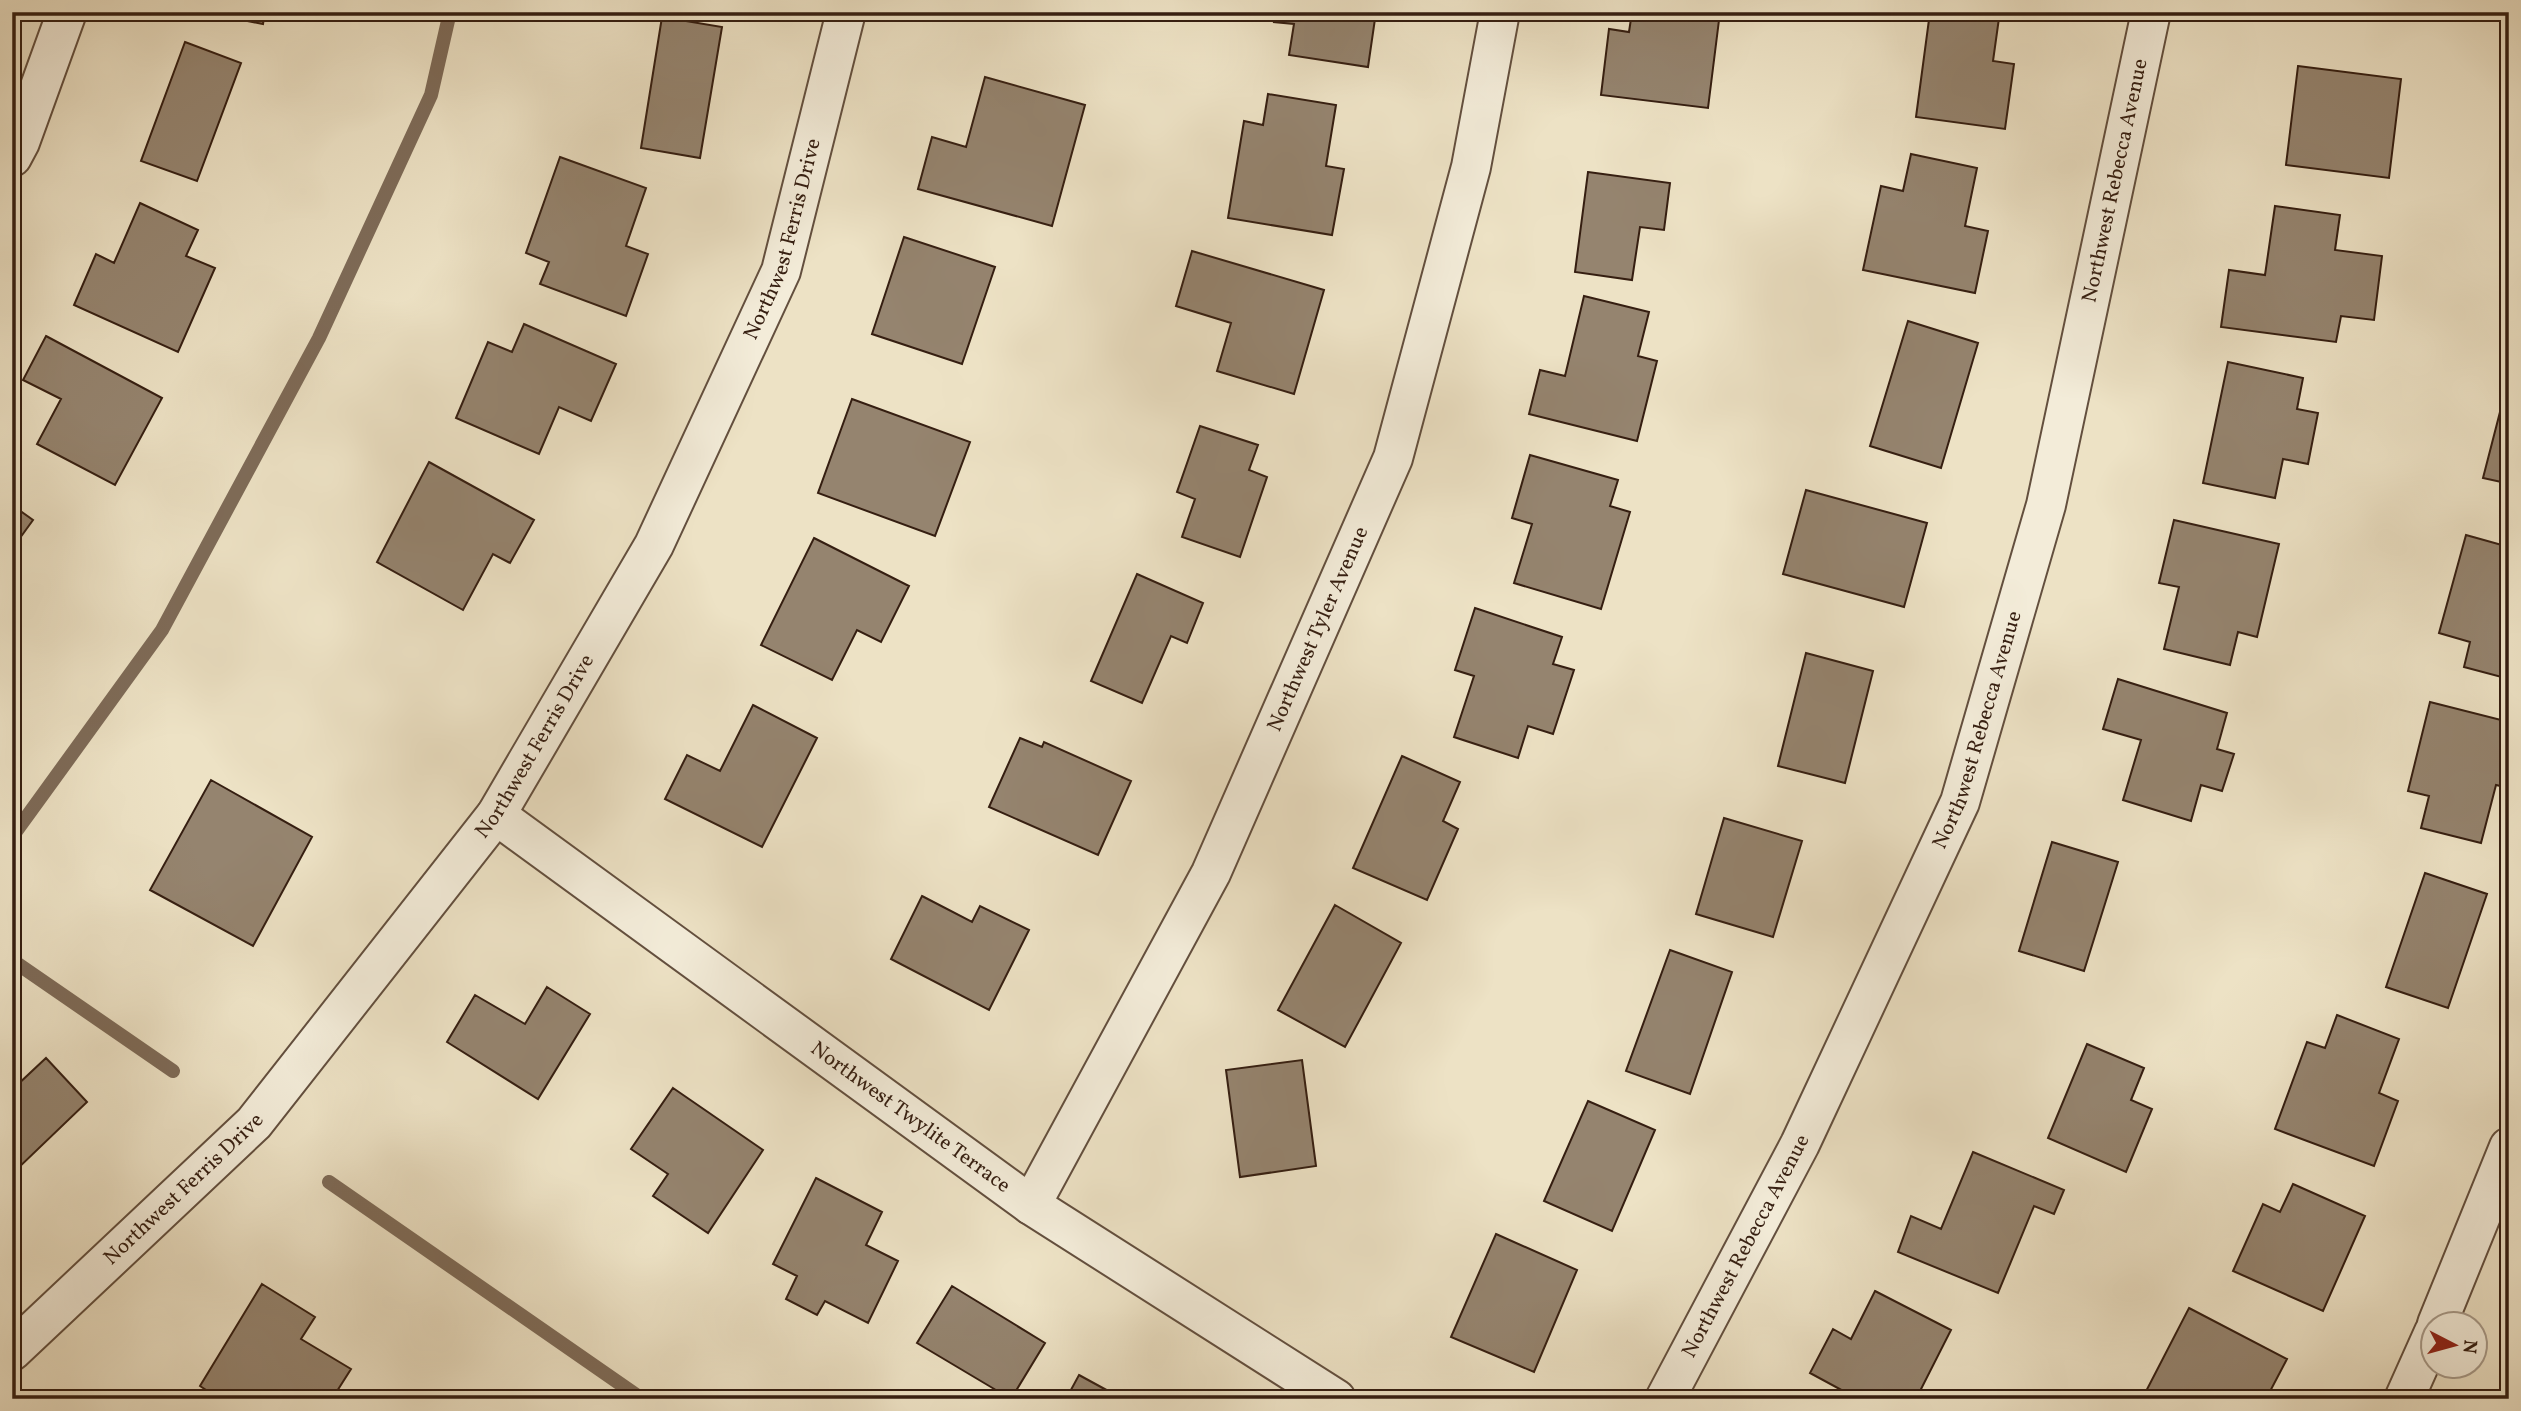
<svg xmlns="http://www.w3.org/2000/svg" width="2521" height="1411" viewBox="0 0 2521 1411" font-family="Vollkorn,serif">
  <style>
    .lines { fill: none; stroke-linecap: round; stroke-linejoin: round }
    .stream { stroke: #7e6b58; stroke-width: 14 }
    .building { fill: #95846f; stroke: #351e11; stroke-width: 2 }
    .minor-casing { stroke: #634f3e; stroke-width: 42 }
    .minor { stroke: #f3ecd9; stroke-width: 38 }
    .labels { text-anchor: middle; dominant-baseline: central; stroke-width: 5; stroke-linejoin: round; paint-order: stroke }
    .street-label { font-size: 21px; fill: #351e11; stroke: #f3ecd9 }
  </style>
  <rect width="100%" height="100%" fill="#ede2c5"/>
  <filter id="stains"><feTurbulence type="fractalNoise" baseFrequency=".00286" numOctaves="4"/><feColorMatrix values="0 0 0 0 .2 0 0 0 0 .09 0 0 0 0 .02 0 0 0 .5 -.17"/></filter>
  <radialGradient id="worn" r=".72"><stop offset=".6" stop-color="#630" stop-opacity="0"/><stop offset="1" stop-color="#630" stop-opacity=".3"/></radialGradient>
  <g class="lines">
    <path class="stream" d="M 12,837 L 162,630 L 319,338 L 431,95 L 450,12
      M 12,960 L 173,1071
      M 329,1182 L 642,1399"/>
  </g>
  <path class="building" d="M 202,12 L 265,12 L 263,24 Z
    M 1276,12 L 1376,12 L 1368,67 L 1289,55 L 1294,24 L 1274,22 Z
    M 1632,12 L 1720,12 L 1708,108 L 1601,95 L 1609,29 L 1629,32 Z
    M 1930,12 L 1955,12 L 1999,18 L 1993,61 L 2014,64 L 2005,129 L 1916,117 Z
    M 662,17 L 722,27 L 700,158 L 641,148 Z
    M 185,42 L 241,63 L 197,181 L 141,161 Z
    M 2298,66 L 2401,79 L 2389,178 L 2286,165 Z
    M 985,77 L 1085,105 L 1052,226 L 918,189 L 932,137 L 966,147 Z
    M 1268,94 L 1336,105 L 1326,166 L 1344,169 L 1332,235 L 1228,218 L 1244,121 L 1263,125 Z
    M 1911,154 L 1977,168 L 1965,226 L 1988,231 L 1975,293 L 1863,270 L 1881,186 L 1903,191 Z
    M 560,157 L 646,188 L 626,246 L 648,254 L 626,316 L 540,284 L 549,262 L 526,253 Z
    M 1588,172 L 1670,183 L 1664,230 L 1640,227 L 1632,280 L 1575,272 Z
    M 140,203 L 198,230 L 186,256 L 215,268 L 178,352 L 74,305 L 96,254 L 114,263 Z
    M 2275,206 L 2340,215 L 2335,250 L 2382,256 L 2374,320 L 2341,316 L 2336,342 L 2221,327 L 2229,270 L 2265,275 Z
    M 904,237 L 995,267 L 962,364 L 872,334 Z
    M 1192,251 L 1324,290 L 1294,394 L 1217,371 L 1231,323 L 1176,306 Z
    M 1584,296 L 1649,312 L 1638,356 L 1657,361 L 1637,441 L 1529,414 L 1540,370 L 1565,376 Z
    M 1908,321 L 1978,343 L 1941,468 L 1870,446 Z
    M 524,324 L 616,364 L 591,421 L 559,407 L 539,454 L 456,418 L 488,342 L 512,352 Z
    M 46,336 L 162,398 L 115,485 L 37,444 L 61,399 L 23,380 Z
    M 2228,362 L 2303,378 L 2297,409 L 2318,413 L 2308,464 L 2283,459 L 2275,498 L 2203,483 Z
    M 852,399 L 970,442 L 935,536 L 818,493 Z
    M 2500,412 L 2509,414 L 2509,506 L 2501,504 L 2506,483 L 2483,478 Z
    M 1200,426 L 1258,445 L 1249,470 L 1267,477 L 1240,557 L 1182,537 L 1195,499 L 1177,492 Z
    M 1530,455 L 1618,480 L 1610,506 L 1630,512 L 1601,609 L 1514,583 L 1532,524 L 1512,518 Z
    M 429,462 L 534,520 L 510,563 L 493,554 L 463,610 L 377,562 Z
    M 1806,490 L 1927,523 L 1904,607 L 1783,574 Z
    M 12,505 L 33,520 L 12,549 Z
    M 2174,520 L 2279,544 L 2257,637 L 2238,632 L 2230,665 L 2164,649 L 2179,587 L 2159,583 Z
    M 2466,535 L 2509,547 L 2509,679 L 2464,667 L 2470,642 L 2439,633 Z
    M 814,538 L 909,586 L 881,642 L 857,630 L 832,680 L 761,645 Z
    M 1137,574 L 1203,603 L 1187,643 L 1171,636 L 1142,703 L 1091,681 Z
    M 1475,608 L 1562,637 L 1553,664 L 1574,670 L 1553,734 L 1528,726 L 1518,758 L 1454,737 L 1474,676 L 1455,670 Z
    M 1806,653 L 1873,671 L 1845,783 L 1778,766 Z
    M 2118,679 L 2227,713 L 2217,749 L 2234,754 L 2222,791 L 2201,785 L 2191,821 L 2123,800 L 2141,740 L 2103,729 Z
    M 2430,702 L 2509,722 L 2509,788 L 2496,785 L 2481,843 L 2421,828 L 2429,796 L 2408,791 Z
    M 753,705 L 817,738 L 762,847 L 665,799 L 687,755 L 720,771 Z
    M 1020,738 L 1042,747 L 1044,742 L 1131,781 L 1098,855 L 989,807 Z
    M 1402,756 L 1460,782 L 1443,821 L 1458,829 L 1427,900 L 1353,868 Z
    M 211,780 L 312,837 L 253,946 L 150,890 Z
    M 1724,818 L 1802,841 L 1773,937 L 1696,914 Z
    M 2052,842 L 2118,862 L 2084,971 L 2019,951 Z
    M 2425,873 L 2487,894 L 2448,1008 L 2386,987 Z
    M 922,896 L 972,922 L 980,906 L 1029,930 L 989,1010 L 891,959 Z
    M 1335,905 L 1401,943 L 1345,1047 L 1278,1010 Z
    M 1670,950 L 1732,972 L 1690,1094 L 1626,1071 Z
    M 547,987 L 590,1014 L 538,1099 L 447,1042 L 475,995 L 525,1024 Z
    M 2337,1015 L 2399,1039 L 2379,1093 L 2398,1101 L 2374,1166 L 2275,1129 L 2307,1042 L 2325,1048 Z
    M 2087,1044 L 2144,1068 L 2131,1100 L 2152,1109 L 2126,1172 L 2048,1138 Z
    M 46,1058 L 87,1102 L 12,1174 L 12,1084 L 15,1087 Z
    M 1302,1060 L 1316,1166 L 1240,1177 L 1226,1070 Z
    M 673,1088 L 763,1150 L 708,1233 L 653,1196 L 668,1174 L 631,1149 Z
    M 1588,1101 L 1655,1130 L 1612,1231 L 1544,1201 Z
    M 1973,1152 L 2064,1190 L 2054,1214 L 2034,1206 L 1998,1293 L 1898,1252 L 1911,1216 L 1941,1229 Z
    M 816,1178 L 882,1212 L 866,1245 L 898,1261 L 868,1323 L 825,1301 L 817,1315 L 786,1299 L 797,1276 L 773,1264 Z
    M 2293,1184 L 2365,1216 L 2323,1311 L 2233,1271 L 2263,1204 L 2280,1212 Z
    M 1496,1234 L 1577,1270 L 1534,1372 L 1451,1337 Z
    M 262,1284 L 315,1317 L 301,1339 L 351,1369 L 332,1399 L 220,1399 L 200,1386 Z
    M 952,1286 L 1045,1343 L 1011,1399 L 917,1343 Z
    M 1875,1291 L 1951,1330 L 1916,1399 L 1858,1399 L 1810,1373 L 1833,1329 L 1851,1339 Z
    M 2189,1308 L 2287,1359 L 2266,1399 L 2142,1399 Z
    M 1079,1375 L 1123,1399 L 1066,1399 Z"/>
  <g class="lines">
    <g class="minor-casing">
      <g id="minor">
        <path d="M 12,157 L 20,142 L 67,12"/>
        <path id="s1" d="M 496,815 L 1031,1205 L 1336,1399"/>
        <path id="s2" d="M 1031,1205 L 1211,873 L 1393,458 L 1471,167 L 1500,12"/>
        <path d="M 2437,1324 L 2509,1147"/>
        <path id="s3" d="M 12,1351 L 254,1123 L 496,815 L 654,545 L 781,271 L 846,12"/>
        <path id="s4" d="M 1665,1399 L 1800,1144 L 1960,802 L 2046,505 L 2151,12"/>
        <path d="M 2404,1399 L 2434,1332"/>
      </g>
    </g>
    <use href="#minor" class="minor"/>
  </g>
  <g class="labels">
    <g class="street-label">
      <text stroke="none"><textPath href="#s4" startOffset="1307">Northwest Rebecca Avenue</textPath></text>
      <text stroke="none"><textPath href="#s3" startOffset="1370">Northwest Ferris Drive</textPath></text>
      <text stroke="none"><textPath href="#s2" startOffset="644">Northwest Tyler Avenue</textPath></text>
      <text stroke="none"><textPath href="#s4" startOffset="740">Northwest Rebecca Avenue</textPath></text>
      <text stroke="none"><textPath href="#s3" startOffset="803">Northwest Ferris Drive</textPath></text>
      <text stroke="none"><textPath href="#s1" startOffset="513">Northwest Twylite Terrace</textPath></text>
      <text stroke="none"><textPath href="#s3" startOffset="236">Northwest Ferris Drive</textPath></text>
      <text stroke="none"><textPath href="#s4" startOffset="173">Northwest Rebecca Avenue</textPath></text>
    </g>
  </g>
  <rect width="2521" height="1411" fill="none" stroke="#ede2c5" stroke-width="42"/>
  <rect x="14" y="14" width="2493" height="1383" fill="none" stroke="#351e11" stroke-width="3.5"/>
  <rect x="21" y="21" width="2479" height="1369" fill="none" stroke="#351e11" stroke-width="2"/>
  <g transform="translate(2454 1345) rotate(96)"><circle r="33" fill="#f3ecd9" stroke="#a79a89" stroke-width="2"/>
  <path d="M0-5L12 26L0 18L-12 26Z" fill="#8f2418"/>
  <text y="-10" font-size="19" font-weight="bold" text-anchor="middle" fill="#351e11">N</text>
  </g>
  <rect width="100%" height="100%" filter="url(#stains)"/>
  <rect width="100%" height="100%" fill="url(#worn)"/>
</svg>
